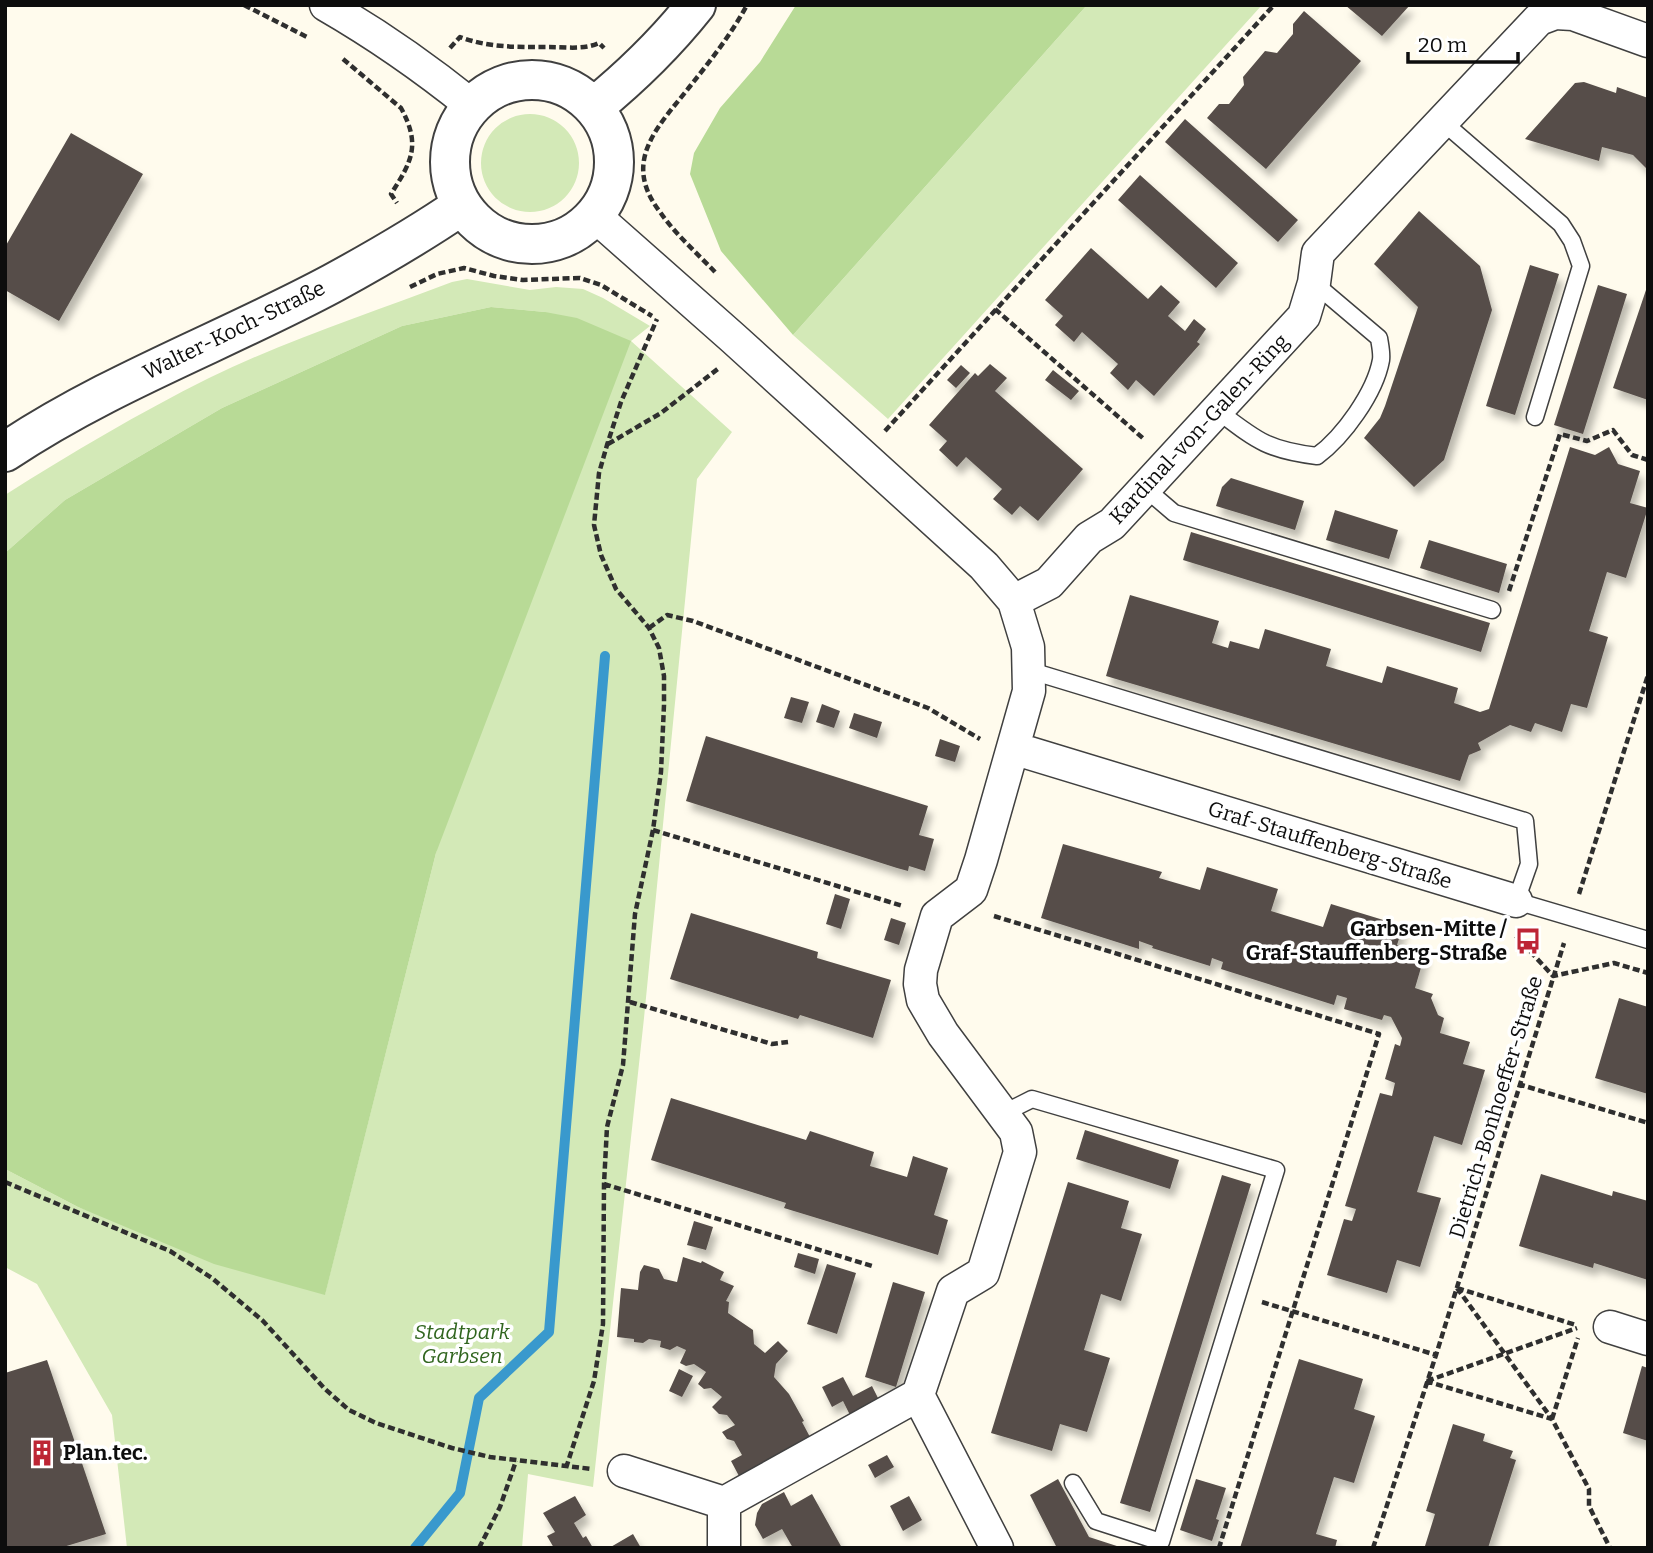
<svg xmlns="http://www.w3.org/2000/svg" width="1653" height="1553" viewBox="0 0 1653 1553" font-family="Bitter,serif">
  <style>
    .green { fill: #d3e9b7 }
    .forest { fill: #b8da96 }
    .lines { fill: none; stroke-linecap: round; stroke-linejoin: round }
    .stream { stroke: #3999cd; stroke-width: 10 }
    .building { fill: #564e49; filter: url(#shadow) }
    .service-casing { stroke: #404040; stroke-width: 19 }
    .minor-casing { stroke: #404040; stroke-width: 35 }
    .tertiary-casing { stroke: #404040; stroke-width: 42 }
    .path { stroke: #2f2f2f; stroke-width: 4.5; stroke-dasharray: 7 3.5; stroke-linecap: butt }
    .service { stroke: #fff; stroke-width: 16 }
    .minor { stroke: #fff; stroke-width: 32 }
    .tertiary { stroke: #fff; stroke-width: 38 }
    .labels { text-anchor: middle; dominant-baseline: central; stroke-width: 7; stroke-linejoin: round; paint-order: stroke }
    .street-label { font-size: 21px; fill: #0d0d0d; stroke: #fff }
    .poi-label { font-size: 21px; font-weight: bold; fill: #0d0d0d; stroke: #fff; text-anchor: end }
    .park-label { font-size: 21px; font-style: italic; fill: #30651e; stroke: #fff }
  </style>
  <defs>
    <filter id="shadow"><feDropShadow dx="4.5" dy="8" stdDeviation="3.5" flood-color="#0004"/></filter>
  </defs>
  <rect width="100%" height="100%" fill="#fffbed"/>
  <path class="green" d="M 1087,5 L 1262,5 L 888,419 L 793,335 Z
    M481 163a49 49 0 1 1 98 0a49 49 0 1 1-98 0Z
    M 467,279 L 530,290 L 556,287 L 583,289 L 603,298 L 650,326 L 631,341 L 732,432 L 697,479 L 644,1018 L 593,1487 L 528,1474 L 522,1548 L 127,1548 L 112,1415 L 37,1284 L 5,1267 L 5,1169 L 78,1207 L 325,1294 L 436,853 L 545,312 L 491,307 L 402,326 L 222,408 L 65,500 L 5,553 L 5,495 C 71,453 139,413 209,378 C 287,340 371,313 452,282 Z"/>
  <path class="forest" d="M 796,5 L 1087,5 L 793,335 L 721,251 L 690,174 L 694,153 L 720,108 L 760,62 Z
    M 491,307 L 545,312 L 577,318 L 631,341 L 436,853 L 325,1295 L 214,1264 L 78,1207 L 5,1169 L 5,553 L 65,500 L 222,408 L 402,326 Z"/>
  <g class="lines">
    <path class="stream" d="M 415,1548 L 460,1493 L 479,1398 L 549,1332 L 605,656"/>
  </g>
  <path class="building" d="M 1345,5 L 1410,5 L 1382,36 Z
    M 1304,11 L 1361,61 L 1266,169 L 1207,118 L 1219,104 L 1229,104 L 1244,85 L 1243,77 L 1265,51 L 1277,53 L 1293,34 L 1293,24 Z
    M 1584,82 L 1616,93 L 1617,87 L 1648,98 L 1648,170 L 1633,155 L 1602,147 L 1599,161 L 1525,139 L 1575,83 Z
    M 1185,119 L 1298,220 L 1278,242 L 1165,142 Z
    M 71,133 L 143,174 L 59,321 L 5,290 L 5,247 Z
    M 1140,175 L 1238,263 L 1216,288 L 1118,200 Z
    M 1419,211 L 1480,266 L 1492,310 L 1444,460 L 1414,487 L 1364,438 L 1380,418 L 1385,406 L 1418,307 L 1374,264 Z
    M 1091,248 L 1148,299 L 1161,285 L 1180,302 L 1168,316 L 1185,331 L 1194,319 L 1206,329 L 1197,342 L 1200,344 L 1154,396 L 1136,380 L 1128,390 L 1110,373 L 1118,364 L 1082,332 L 1074,342 L 1055,325 L 1063,316 L 1045,300 Z
    M 1530,265 L 1559,274 L 1515,415 L 1486,406 Z
    M 1648,284 L 1648,400 L 1613,388 Z
    M 1598,285 L 1627,294 L 1583,434 L 1554,425 Z
    M 990,364 L 1007,378 L 995,391 L 1083,469 L 1038,521 L 1020,506 L 1012,515 L 993,499 L 1002,489 L 966,457 L 957,467 L 939,450 L 947,441 L 929,425 L 975,373 L 978,376 Z
    M 961,365 L 970,373 L 956,388 L 947,380 Z
    M 1053,370 L 1079,391 L 1071,400 L 1045,380 Z
    M 1570,447 L 1595,455 L 1609,447 L 1618,464 L 1640,471 L 1630,503 L 1648,508 L 1626,578 L 1607,572 L 1589,631 L 1608,637 L 1587,708 L 1571,704 L 1562,732 L 1535,723 L 1531,732 L 1510,725 L 1478,743 L 1481,750 L 1469,755 L 1460,781 L 1106,676 L 1130,595 L 1219,621 L 1212,643 L 1228,648 L 1230,641 L 1259,649 L 1265,629 L 1331,649 L 1326,666 L 1382,683 L 1387,666 L 1458,688 L 1454,703 L 1480,712 L 1489,709 Z
    M 1231,478 L 1304,501 L 1295,530 L 1216,506 L 1222,487 Z
    M 1335,510 L 1398,530 L 1389,559 L 1326,540 Z
    M 1191,532 L 1490,623 L 1481,652 L 1183,560 Z
    M 1429,540 L 1507,564 L 1499,593 L 1420,568 Z
    M 791,697 L 809,702 L 802,723 L 784,718 Z
    M 822,704 L 840,711 L 834,728 L 816,722 Z
    M 854,713 L 882,722 L 877,738 L 849,728 Z
    M 706,736 L 928,806 L 919,835 L 934,839 L 925,871 L 909,866 L 908,871 L 897,868 L 686,801 Z
    M 940,739 L 960,746 L 955,762 L 935,756 Z
    M 1063,844 L 1162,872 L 1159,878 L 1200,890 L 1207,867 L 1278,889 L 1271,911 L 1323,927 L 1331,904 L 1403,926 L 1397,945 L 1425,954 L 1415,988 L 1433,994 L 1431,998 L 1438,1015 L 1444,1018 L 1440,1033 L 1470,1042 L 1463,1064 L 1485,1070 L 1462,1145 L 1434,1136 L 1417,1192 L 1441,1198 L 1420,1267 L 1397,1260 L 1387,1293 L 1327,1275 L 1344,1219 L 1352,1221 L 1356,1209 L 1345,1206 L 1380,1093 L 1392,1096 L 1395,1083 L 1385,1079 L 1395,1044 L 1400,1046 L 1402,1038 L 1391,1017 L 1384,1015 L 1382,1020 L 1344,1009 L 1347,998 L 1337,995 L 1334,1005 L 1221,969 L 1223,962 L 1212,958 L 1210,966 L 1152,948 L 1153,946 L 1139,941 L 1139,949 L 1041,918 Z
    M 835,894 L 850,899 L 841,929 L 826,924 Z
    M 691,913 L 818,952 L 817,958 L 891,980 L 873,1038 L 800,1015 L 798,1019 L 670,979 Z
    M 891,918 L 906,923 L 899,945 L 884,940 Z
    M 1619,998 L 1648,1007 L 1648,1094 L 1595,1078 Z
    M 671,1098 L 806,1140 L 810,1131 L 874,1152 L 870,1166 L 907,1177 L 913,1156 L 948,1168 L 934,1215 L 948,1220 L 938,1255 L 784,1208 L 786,1203 L 651,1160 Z
    M 1085,1130 L 1179,1160 L 1170,1189 L 1076,1159 Z
    M 1541,1174 L 1612,1196 L 1613,1191 L 1648,1201 L 1648,1280 L 1594,1263 L 1593,1268 L 1519,1246 Z
    M 1222,1175 L 1251,1184 L 1150,1512 L 1120,1503 Z
    M 1068,1182 L 1129,1201 L 1121,1228 L 1142,1234 L 1121,1301 L 1101,1294 L 1084,1350 L 1110,1358 L 1087,1432 L 1060,1424 L 1052,1451 L 991,1433 Z
    M 694,1221 L 713,1227 L 706,1250 L 687,1245 Z
    M 798,1253 L 819,1259 L 815,1274 L 794,1267 Z
    M 683,1257 L 701,1263 L 702,1261 L 724,1272 L 720,1280 L 734,1286 L 726,1301 L 729,1302 L 728,1313 L 753,1330 L 754,1344 L 765,1353 L 778,1341 L 788,1351 L 776,1364 L 774,1377 L 789,1394 L 804,1421 L 802,1422 L 810,1437 L 739,1476 L 731,1461 L 742,1455 L 734,1441 L 727,1439 L 722,1432 L 735,1425 L 727,1415 L 719,1414 L 712,1407 L 722,1397 L 711,1388 L 704,1389 L 698,1384 L 706,1372 L 694,1364 L 686,1366 L 680,1363 L 686,1350 L 677,1346 L 670,1350 L 660,1347 L 661,1341 L 649,1339 L 643,1343 L 634,1342 L 634,1339 L 617,1337 L 621,1288 L 638,1290 L 640,1272 L 644,1265 L 659,1269 L 664,1279 L 677,1282 Z
    M 827,1264 L 856,1273 L 837,1334 L 807,1324 Z
    M 893,1282 L 925,1292 L 896,1387 L 865,1377 Z
    M 1299,1359 L 1363,1379 L 1354,1409 L 1375,1416 L 1354,1483 L 1334,1477 L 1316,1534 L 1337,1540 L 1335,1548 L 1240,1548 Z
    M 47,1360 L 106,1534 L 60,1548 L 5,1548 L 5,1373 Z
    M 1642,1366 L 1648,1368 L 1648,1441 L 1623,1433 Z
    M 679,1369 L 693,1376 L 682,1397 L 669,1391 Z
    M 843,1377 L 853,1396 L 872,1386 L 879,1400 L 850,1415 L 843,1401 L 832,1407 L 822,1387 Z
    M 1453,1424 L 1485,1434 L 1483,1441 L 1513,1451 L 1510,1458 L 1516,1460 L 1488,1548 L 1425,1546 L 1435,1514 L 1426,1511 Z
    M 887,1455 L 894,1467 L 875,1478 L 868,1465 Z
    M 1058,1479 L 1089,1537 L 1123,1548 L 1057,1548 L 1030,1495 Z
    M 1196,1479 L 1226,1488 L 1216,1519 L 1219,1520 L 1212,1541 L 1180,1530 Z
    M 784,1492 L 791,1506 L 812,1494 L 842,1548 L 793,1548 L 782,1529 L 763,1539 L 755,1525 L 757,1513 L 762,1504 Z
    M 575,1496 L 586,1515 L 574,1523 L 583,1538 L 586,1536 L 593,1548 L 554,1548 L 547,1536 L 555,1532 L 543,1513 Z
    M 909,1496 L 922,1520 L 903,1531 L 890,1506 Z
    M 633,1534 L 641,1548 L 609,1548 Z"/>
  <g class="lines">
    <g class="service-casing">
      <path id="service" d="M 1443,122 L 1561,224 L 1572,241 L 1581,266 L 1535,417
        M 1218,411 C 1256,440 1267,450 1317,456 C 1343,437 1375,393 1381,360 C 1382,353 1380,345 1379,338 L 1314,283
        M 1146,489 L 1174,513 L 1492,610
        M 1028,670 L 1525,821 L 1529,864 L 1516,901 L 1648,940
        M 1004,1113 L 1032,1099 L 1276,1170 L 1161,1542 L 1096,1521 L 1073,1483"/>
    </g>
    <g class="minor-casing">
      <path id="minor" d="M 326,5 C 378,35 425,68 471,105
        M 595,216 L 733,338 L 984,566 L 1014,601 L 1028,647 L 1029,691 L 981,860 L 971,890 L 937,916 L 921,970 L 920,984 L 923,1000 L 943,1034 L 1016,1132 L 1020,1152 L 983,1273 L 953,1291 L 918,1395 L 997,1548
        M 1014,601 L 1049,583 L 1089,538 L 1112,524 L 1304,316 L 1314,283 L 1318,253 L 1539,19 L 1555,13 L 1573,14 L 1648,41
        M 1013,748 L 1516,901
        M 1610,1327 L 1648,1339
        M 624,1471 L 724,1503 L 918,1395
        M 724,1548 L 724,1503"/>
    </g>
    <g class="tertiary-casing">
      <path id="tertiary" d="M450 162a82 82 0 1 1 164 0a82 82 0 1 1-164 0Z
        M 594,107 C 632,76 665,44 696,5
        M 5,452 C 108,383 225,341 333,283 C 377,259 420,234 461,206"/>
    </g>
    <path class="path" d="M 244,5 L 309,38
      M 450,48 L 460,37 C 489,48 518,47 549,47 C 565,47 584,50 599,43 L 604,48
      M 343,59 L 401,108 C 421,145 412,161 391,194 L 397,203
      M 715,272 C 697,253 675,234 660,212 C 620,160 660,125 691,85 C 711,60 732,33 747,5
      M 410,287 L 437,274 L 464,268 L 494,276 L 523,280 L 580,278 L 601,285 L 652,316
      M 995,309 L 1145,440
      M 885,431 L 1274,5
      M 608,444 L 661,413 L 719,368
      M 1509,591 L 1560,434 L 1587,441 L 1613,430 L 1632,455 L 1648,460
      M 649,628 L 667,615 L 693,621 L 928,708 L 980,739
      M 653,830 L 903,906
      M 1579,894 L 1648,675
      M 994,916 L 1379,1034 L 1219,1548
      M 1516,936 L 1553,976 L 1614,963 L 1648,973
      M 630,1002 L 772,1044 L 788,1042
      M 1518,1084 L 1648,1123
      M 5,1182 L 170,1251 L 212,1278 L 263,1321 L 325,1389 L 349,1410 L 376,1423 L 452,1448 L 490,1457 L 592,1469
      M 604,1184 L 872,1266
      M 1457,1288 L 1552,1419
      M 1457,1288 L 1576,1325
      M 1262,1302 L 1436,1355
      M 1426,1381 L 1552,1419 L 1589,1489 L 1589,1506 L 1610,1548
      M 1427,1381 L 1577,1328
      M 1552,1419 L 1578,1338
      M 566,1468 L 594,1381 L 603,1324 L 604,1184 L 607,1127 L 623,1065 L 635,914 L 653,830 L 661,772 L 664,705 L 664,676 L 659,648 L 649,628 L 616,589 L 601,555 L 594,525 L 599,473 L 607,445 L 621,402 L 657,319
      M 479,1548 L 500,1507 L 516,1461
      M 1373,1548 L 1436,1355 L 1564,943"/>
    <use href="#service" class="service"/>
    <use href="#minor" class="minor"/>
    <use href="#tertiary" class="tertiary"/>
  </g>
  <defs>
    <g id="bus-bare" transform="scale(2.1)"><path d="M-5-6H5V4H4V6H2V4H-2V6H-4V4H-5ZM-3.5-4V0h7V-4ZM-3.5 1.2v1.5H-2V1.2ZM2 1.2v1.5H3.5V1.2Z" fill="#bd2534" stroke="#fff" stroke-width="2.5" paint-order="stroke"/></g>
    <g id="building-bare" transform="scale(2.1)"><path d="M-4-6H4V6H1V3H-1V6H-4ZM-2.5-4.3h1.7v1.8h-1.7ZM.8-4.3h1.7v1.8H.8ZM-2.5-1h1.7V.8h-1.7ZM.8-1h1.7V.8H.8Z" fill="#bd2534" stroke="#fff" stroke-width="2.5" paint-order="stroke"/></g>
  </defs>
  <g fill-rule="evenodd">
    <use href="#bus-bare" x="1528" y="941"/>
    <use href="#building-bare" x="42" y="1453"/>
  </g>
  <g class="labels">
    <g class="street-label">
      <text transform="translate(234 330) rotate(-26)">Walter-Koch-Straße</text>
      <text transform="translate(1199 429) rotate(-47)">Kardinal-von-Galen-Ring</text>
      <text transform="translate(1330 845) rotate(17)">Graf-Stauffenberg-Straße</text>
      <text transform="translate(1496 1107) rotate(-73)">Dietrich-Bonhoeffer-Straße</text>
    </g>
    <g class="poi-label">
      <text x="1507" y="929">Garbsen-Mitte /<tspan x="1507" dy="24">Graf-Stauffenberg-Straße</tspan></text>
      <text x="63" y="1453" text-anchor="start">Plan.tec.</text>
    </g>
    <g class="park-label">
      <text x="462" y="1332">Stadtpark<tspan x="462" dy="24">Garbsen</tspan></text>
    </g>
  </g>
  <rect width="1653" height="1553" fill="none" stroke="#0d0d0d" stroke-width="14"/>
  <path d="M1408 52v10h110v-10" fill="none" stroke="#0d0d0d" stroke-width="3.5"/>
  <text x="1418" y="52" font-size="21" fill="#0d0d0d" stroke="#ffffff" stroke-width="5" paint-order="stroke">20 m</text>
</svg>
